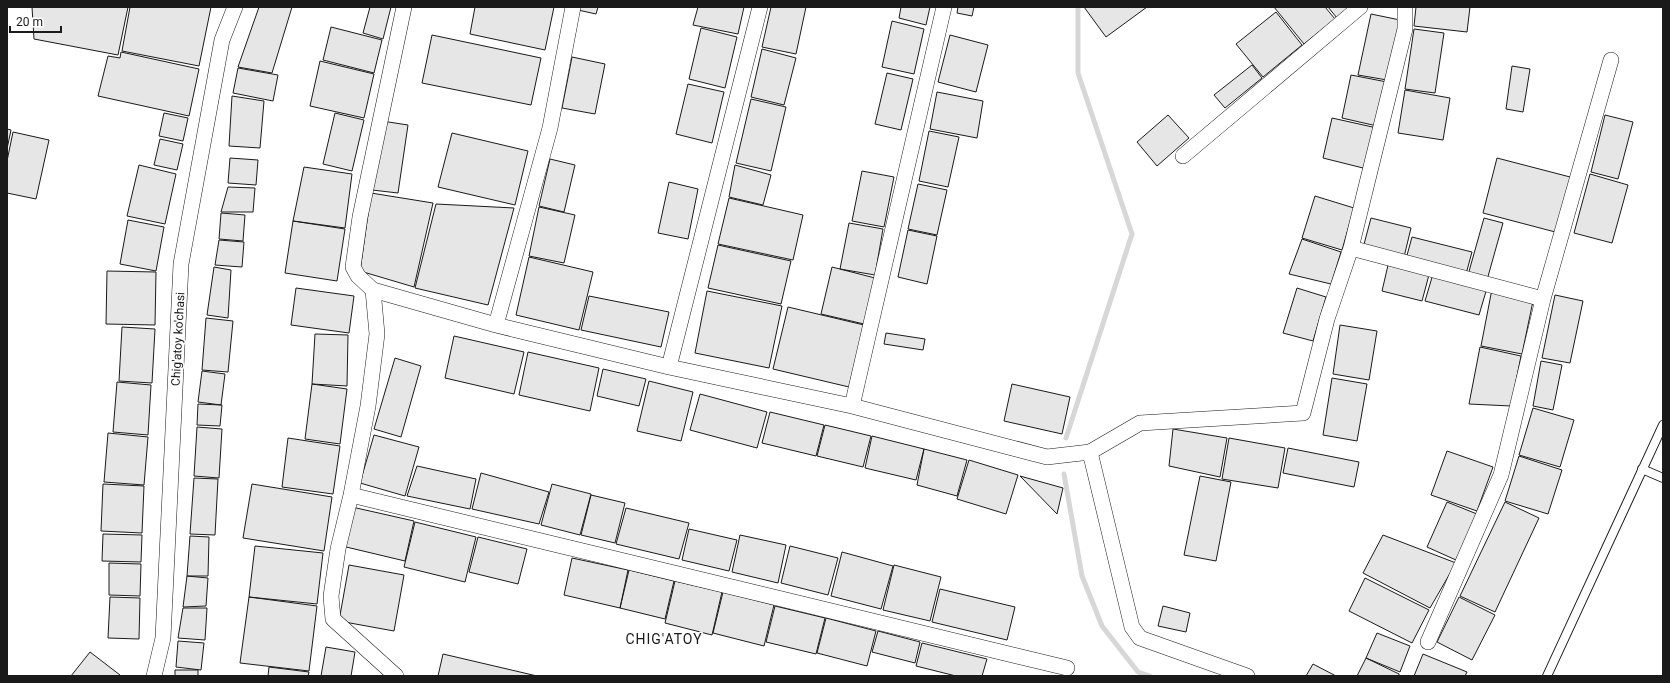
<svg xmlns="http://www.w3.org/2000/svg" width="1670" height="683" viewBox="0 0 1670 683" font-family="Roboto,sans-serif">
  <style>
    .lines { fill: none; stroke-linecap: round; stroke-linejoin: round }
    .stream { stroke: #d7d7d7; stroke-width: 5 }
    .building { fill: #e6e6e6; stroke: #1a1a1a }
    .lane-casing { stroke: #1a1a1a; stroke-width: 10 }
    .street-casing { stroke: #1a1a1a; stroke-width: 16 }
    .lane { stroke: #fff; stroke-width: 8 }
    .street { stroke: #fff; stroke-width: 15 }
    .labels { text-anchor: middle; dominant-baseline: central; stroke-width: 3; stroke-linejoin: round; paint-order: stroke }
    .street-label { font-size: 12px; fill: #1a1a1a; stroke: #fff }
    .quarter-label { font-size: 14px; letter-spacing: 1px; fill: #1a1a1a; stroke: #fff }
  </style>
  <rect width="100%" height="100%" fill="#fff"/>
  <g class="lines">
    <path class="stream" d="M 1066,438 L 1132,234 L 1078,73 L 1078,7
      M 1064,474 L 1082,576 L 1102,626 L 1138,672 L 1150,676"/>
  </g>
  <path class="building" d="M 32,7 L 128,7 L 118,55 L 34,39 Z
    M 130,7 L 211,7 L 199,66 L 122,51 Z
    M 259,7 L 292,7 L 272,73 L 238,67 Z
    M 370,7 L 391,7 L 383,39 L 363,33 Z
    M 475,7 L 554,7 L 545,50 L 470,34 Z
    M 578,7 L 598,7 L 596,14 L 578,10 Z
    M 698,7 L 744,7 L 738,34 L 693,25 Z
    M 771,7 L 806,7 L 796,54 L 762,47 Z
    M 901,7 L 930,7 L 926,25 L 899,18 Z
    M 958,7 L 974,7 L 972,16 L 957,13 Z
    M 1084,7 L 1147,7 L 1106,37 Z
    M 1274,7 L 1325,7 L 1335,19 L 1304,44 Z
    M 1328,7 L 1350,7 L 1337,18 Z
    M 1416,7 L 1470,7 L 1467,32 L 1414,26 Z
    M 1276,12 L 1302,45 L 1263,77 L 1236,44 Z
    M 1371,14 L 1400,20 L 1387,80 L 1358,75 Z
    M 892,21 L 924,29 L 914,74 L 882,67 Z
    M 331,27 L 382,40 L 374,73 L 323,60 Z
    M 701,28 L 737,37 L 725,88 L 689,79 Z
    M 1414,29 L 1444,33 L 1435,93 L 1405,89 Z
    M 432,35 L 541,58 L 531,105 L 422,83 Z
    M 950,35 L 988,45 L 976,92 L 938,82 Z
    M 762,49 L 796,58 L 784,105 L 751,97 Z
    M 121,52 L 199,69 L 189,116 L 98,96 L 108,56 L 120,58 Z
    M 572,57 L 605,64 L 595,114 L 562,108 Z
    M 320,61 L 374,74 L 364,118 L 310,106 Z
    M 1252,65 L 1262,78 L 1225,108 L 1214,95 Z
    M 1512,66 L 1530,69 L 1523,112 L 1506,109 Z
    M 238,68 L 278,75 L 273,101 L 233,93 Z
    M 887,73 L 913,79 L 901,130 L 875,124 Z
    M 1351,75 L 1387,82 L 1377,126 L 1342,118 Z
    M 688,84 L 724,92 L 712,143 L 676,134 Z
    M 1405,90 L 1450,98 L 1443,140 L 1398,133 Z
    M 937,92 L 983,101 L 977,138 L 930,129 Z
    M 232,96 L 264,101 L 260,148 L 229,146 Z
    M 751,99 L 786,107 L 771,171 L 736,163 Z
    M 164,113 L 188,118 L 183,141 L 159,136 Z
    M 335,113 L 364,120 L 352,171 L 323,164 Z
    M 1168,115 L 1189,138 L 1157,166 L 1137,142 Z
    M 1605,115 L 1633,122 L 1618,179 L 1591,172 Z
    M 1332,118 L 1377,128 L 1367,169 L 1323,158 Z
    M 382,121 L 408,125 L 398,193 L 372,190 Z
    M 7,129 L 11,130 L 7,149 Z
    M 929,131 L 959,137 L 948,187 L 919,181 Z
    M 13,132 L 49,140 L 36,199 L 7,193 L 7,161 Z
    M 452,133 L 528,151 L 515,205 L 438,187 Z
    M 160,139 L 183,144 L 177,170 L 154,165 Z
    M 230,158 L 258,160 L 256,185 L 228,183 Z
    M 1497,158 L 1574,178 L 1559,233 L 1483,213 Z
    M 550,159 L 575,165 L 564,212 L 539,206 Z
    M 139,165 L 176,174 L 165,224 L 127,216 Z
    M 735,165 L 771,175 L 763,205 L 729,197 Z
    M 304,167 L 352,174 L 345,228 L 293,221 Z
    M 862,171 L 894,177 L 884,227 L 852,221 Z
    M 1590,174 L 1628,185 L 1612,243 L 1574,233 Z
    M 669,182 L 698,189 L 688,239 L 658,233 Z
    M 918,184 L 947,190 L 937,235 L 908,229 Z
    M 228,187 L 255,188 L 253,212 L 221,212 Z
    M 371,193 L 433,203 L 414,287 L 360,271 Z
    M 1315,196 L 1354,208 L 1342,250 L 1302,238 Z
    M 729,198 L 803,215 L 793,260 L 718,244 Z
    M 436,204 L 514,208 L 488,305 L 415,288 Z
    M 539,207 L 575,215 L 564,263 L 529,256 Z
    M 221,213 L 245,215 L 243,241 L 219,239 Z
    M 1371,218 L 1411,228 L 1404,257 L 1363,248 Z
    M 1484,218 L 1503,223 L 1487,280 L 1468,275 Z
    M 128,220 L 164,227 L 156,271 L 120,264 Z
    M 293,221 L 345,229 L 337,281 L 285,273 Z
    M 849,223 L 883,229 L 875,275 L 840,269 Z
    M 908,230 L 937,236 L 927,284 L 898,277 Z
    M 1412,237 L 1472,252 L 1466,274 L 1406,259 Z
    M 1302,239 L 1341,252 L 1331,284 L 1289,274 Z
    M 219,240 L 244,242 L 242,267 L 215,265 Z
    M 718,245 L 791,261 L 781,304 L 708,288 Z
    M 529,257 L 593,272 L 579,330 L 516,315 Z
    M 1389,261 L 1430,271 L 1422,301 L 1382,291 Z
    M 214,267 L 231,270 L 228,318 L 207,315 Z
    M 832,267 L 875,278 L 864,324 L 821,314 Z
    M 107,271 L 156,272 L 155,325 L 106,324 Z
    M 1433,274 L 1487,288 L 1479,315 L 1425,301 Z
    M 296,288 L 354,296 L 349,333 L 291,325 Z
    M 1297,288 L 1326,297 L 1313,341 L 1283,333 Z
    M 1492,289 L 1533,301 L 1522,354 L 1481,346 Z
    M 707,291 L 782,306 L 769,368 L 695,353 Z
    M 1555,295 L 1583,301 L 1570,363 L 1542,358 Z
    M 589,296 L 669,312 L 661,347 L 581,330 Z
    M 788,307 L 864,325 L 849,387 L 773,369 Z
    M 206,318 L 233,321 L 228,372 L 202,370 Z
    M 1340,325 L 1377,331 L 1369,380 L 1333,374 Z
    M 122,327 L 155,329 L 152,383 L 119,381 Z
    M 886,333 L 925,339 L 923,350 L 884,344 Z
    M 315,334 L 348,335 L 347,386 L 312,384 Z
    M 454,336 L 524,352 L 514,394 L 445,378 Z
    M 1480,347 L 1521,356 L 1511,406 L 1469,404 Z
    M 528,352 L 599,368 L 590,411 L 519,395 Z
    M 395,358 L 421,366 L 401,437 L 374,429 Z
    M 1541,361 L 1562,365 L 1553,410 L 1533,406 Z
    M 603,369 L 646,379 L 639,406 L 597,396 Z
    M 202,371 L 225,374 L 221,405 L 198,402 Z
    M 1332,378 L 1367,384 L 1357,441 L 1323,435 Z
    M 649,381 L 693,392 L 681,441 L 637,431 Z
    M 117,382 L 151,385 L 148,435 L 113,432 Z
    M 312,384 L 347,389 L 340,444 L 305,439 Z
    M 1012,384 L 1070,397 L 1062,434 L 1004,421 Z
    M 700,394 L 767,412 L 757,448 L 690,430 Z
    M 198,404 L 222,405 L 220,426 L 197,425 Z
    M 1533,408 L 1574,420 L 1560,467 L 1519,455 Z
    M 770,412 L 824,425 L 816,456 L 762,443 Z
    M 825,425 L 871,436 L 863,467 L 817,456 Z
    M 197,427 L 222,429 L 219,478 L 194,476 Z
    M 1173,429 L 1227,438 L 1220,477 L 1169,466 Z
    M 108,433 L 148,437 L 144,485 L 104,482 Z
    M 374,435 L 419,447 L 405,496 L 360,483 Z
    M 872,436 L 924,449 L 916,480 L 865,468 Z
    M 288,438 L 340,446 L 333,494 L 282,487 Z
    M 1229,438 L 1285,448 L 1278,488 L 1222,479 Z
    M 1288,448 L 1359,462 L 1354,487 L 1283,473 Z
    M 924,449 L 967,460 L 957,496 L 917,485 Z
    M 1447,451 L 1493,467 L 1477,511 L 1431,495 Z
    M 1519,456 L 1562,470 L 1548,514 L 1505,501 Z
    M 969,460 L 1018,475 L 1006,514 L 957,499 Z
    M 417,466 L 476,479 L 470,509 L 407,496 Z
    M 481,473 L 549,492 L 539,524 L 472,509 Z
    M 1020,476 L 1063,488 L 1057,514 Z
    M 1200,476 L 1231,482 L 1216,561 L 1184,555 Z
    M 194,478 L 218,479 L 215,535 L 190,534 Z
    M 103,484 L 144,486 L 142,533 L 101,531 Z
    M 252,484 L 332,497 L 324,551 L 243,538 Z
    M 552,484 L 591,494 L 580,535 L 541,525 Z
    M 591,495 L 625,503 L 615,543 L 581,535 Z
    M 1447,502 L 1477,514 L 1456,560 L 1427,547 Z
    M 1505,502 L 1539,518 L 1495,612 L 1460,596 Z
    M 352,507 L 414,521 L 405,561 L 342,546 Z
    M 626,508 L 689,523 L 679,559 L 616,544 Z
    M 415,522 L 476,537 L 465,582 L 404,567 Z
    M 689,529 L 737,540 L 729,571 L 682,560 Z
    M 103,534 L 142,535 L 141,562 L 102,561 Z
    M 740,535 L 786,545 L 778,583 L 732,572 Z
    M 1383,535 L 1456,563 L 1430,608 L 1363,573 Z
    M 190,536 L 209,537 L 208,576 L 187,576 Z
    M 478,537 L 527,549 L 518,584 L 469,572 Z
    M 255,546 L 323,553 L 317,604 L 249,597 Z
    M 790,546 L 838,558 L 828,595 L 781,583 Z
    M 842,552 L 893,566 L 881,609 L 831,596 Z
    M 572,558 L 628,570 L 620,608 L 564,595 Z
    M 109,563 L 141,564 L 140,596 L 109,595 Z
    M 349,565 L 404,575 L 394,631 L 339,621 Z
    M 894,565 L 941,577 L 930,621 L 883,610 Z
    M 629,570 L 674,581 L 665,619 L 620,608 Z
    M 187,576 L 208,578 L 206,606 L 183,607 Z
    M 1365,578 L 1429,610 L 1412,643 L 1349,611 Z
    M 675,581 L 722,592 L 712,635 L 665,623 Z
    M 940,589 L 1015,607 L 1007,640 L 932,622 Z
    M 723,592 L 774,605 L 764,646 L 713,633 Z
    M 110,597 L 140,598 L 139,639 L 108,638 Z
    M 249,597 L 317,606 L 309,671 L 240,663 Z
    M 1459,597 L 1495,615 L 1472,660 L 1437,642 Z
    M 775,606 L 825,618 L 816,654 L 766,642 Z
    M 1163,606 L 1190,613 L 1186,632 L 1158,626 Z
    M 183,608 L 207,608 L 205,640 L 178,638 Z
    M 826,618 L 876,631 L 867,666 L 817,653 Z
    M 878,631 L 920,642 L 915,663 L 872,652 Z
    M 1377,633 L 1410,646 L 1400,672 L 1366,658 Z
    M 178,641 L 204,643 L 201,670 L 176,667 Z
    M 922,643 L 987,659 L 982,676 L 956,676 L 916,666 Z
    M 326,647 L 355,652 L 351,676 L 321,676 Z
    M 90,652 L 120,675 L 119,676 L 71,676 Z
    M 443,654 L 537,676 L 438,676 Z
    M 1423,654 L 1467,672 L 1465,676 L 1414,676 Z
    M 1366,658 L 1399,674 L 1399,676 L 1357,676 Z
    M 1313,664 L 1336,676 L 1306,676 Z
    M 269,667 L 309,672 L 308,676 L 268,676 Z
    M 175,670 L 198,670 L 198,676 L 175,676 Z"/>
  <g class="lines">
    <g class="lane-casing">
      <path id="lane" d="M 1642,469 L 1663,478
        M 1547,676 L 1663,425"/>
    </g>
    <g class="street-casing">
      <path id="street" d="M 1183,156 L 1360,7
        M 1351,248 L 1543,299
        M 373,290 L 496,325 L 669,367 L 852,406 L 1047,457 L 1090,452 L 1140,423 L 1303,413 L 1327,319 L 1351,248 L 1405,29 L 1405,7
        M 496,325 L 550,128 L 573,7
        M 669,367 L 760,7
        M 852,406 L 944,7
        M 1090,452 L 1132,627 L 1140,638 L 1247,676
        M 351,495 L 1067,668
        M 1428,642 L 1501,475 L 1543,299 L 1611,60
        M 154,676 L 163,638 L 181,264 L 222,40 L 235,7
        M 396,676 L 333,619 L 331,596 L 338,549 L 351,495 L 368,406 L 377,334 L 373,290 L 358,276 L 353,267 L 360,217 L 404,7"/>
    </g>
    <use href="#lane" class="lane"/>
    <use href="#street" class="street"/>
  </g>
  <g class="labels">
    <g class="street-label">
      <text transform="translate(178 339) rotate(-87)">Chig'atoy ko'chasi</text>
    </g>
    <g class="quarter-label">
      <text x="664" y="639">CHIG'ATOY</text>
    </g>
  </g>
  <rect width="1670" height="683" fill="none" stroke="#1a1a1a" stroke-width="16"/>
  <path d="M10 26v6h51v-6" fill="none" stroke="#1a1a1a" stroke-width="2"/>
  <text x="16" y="26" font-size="12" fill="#1a1a1a" stroke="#ffffff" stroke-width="3" paint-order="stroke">20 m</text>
</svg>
